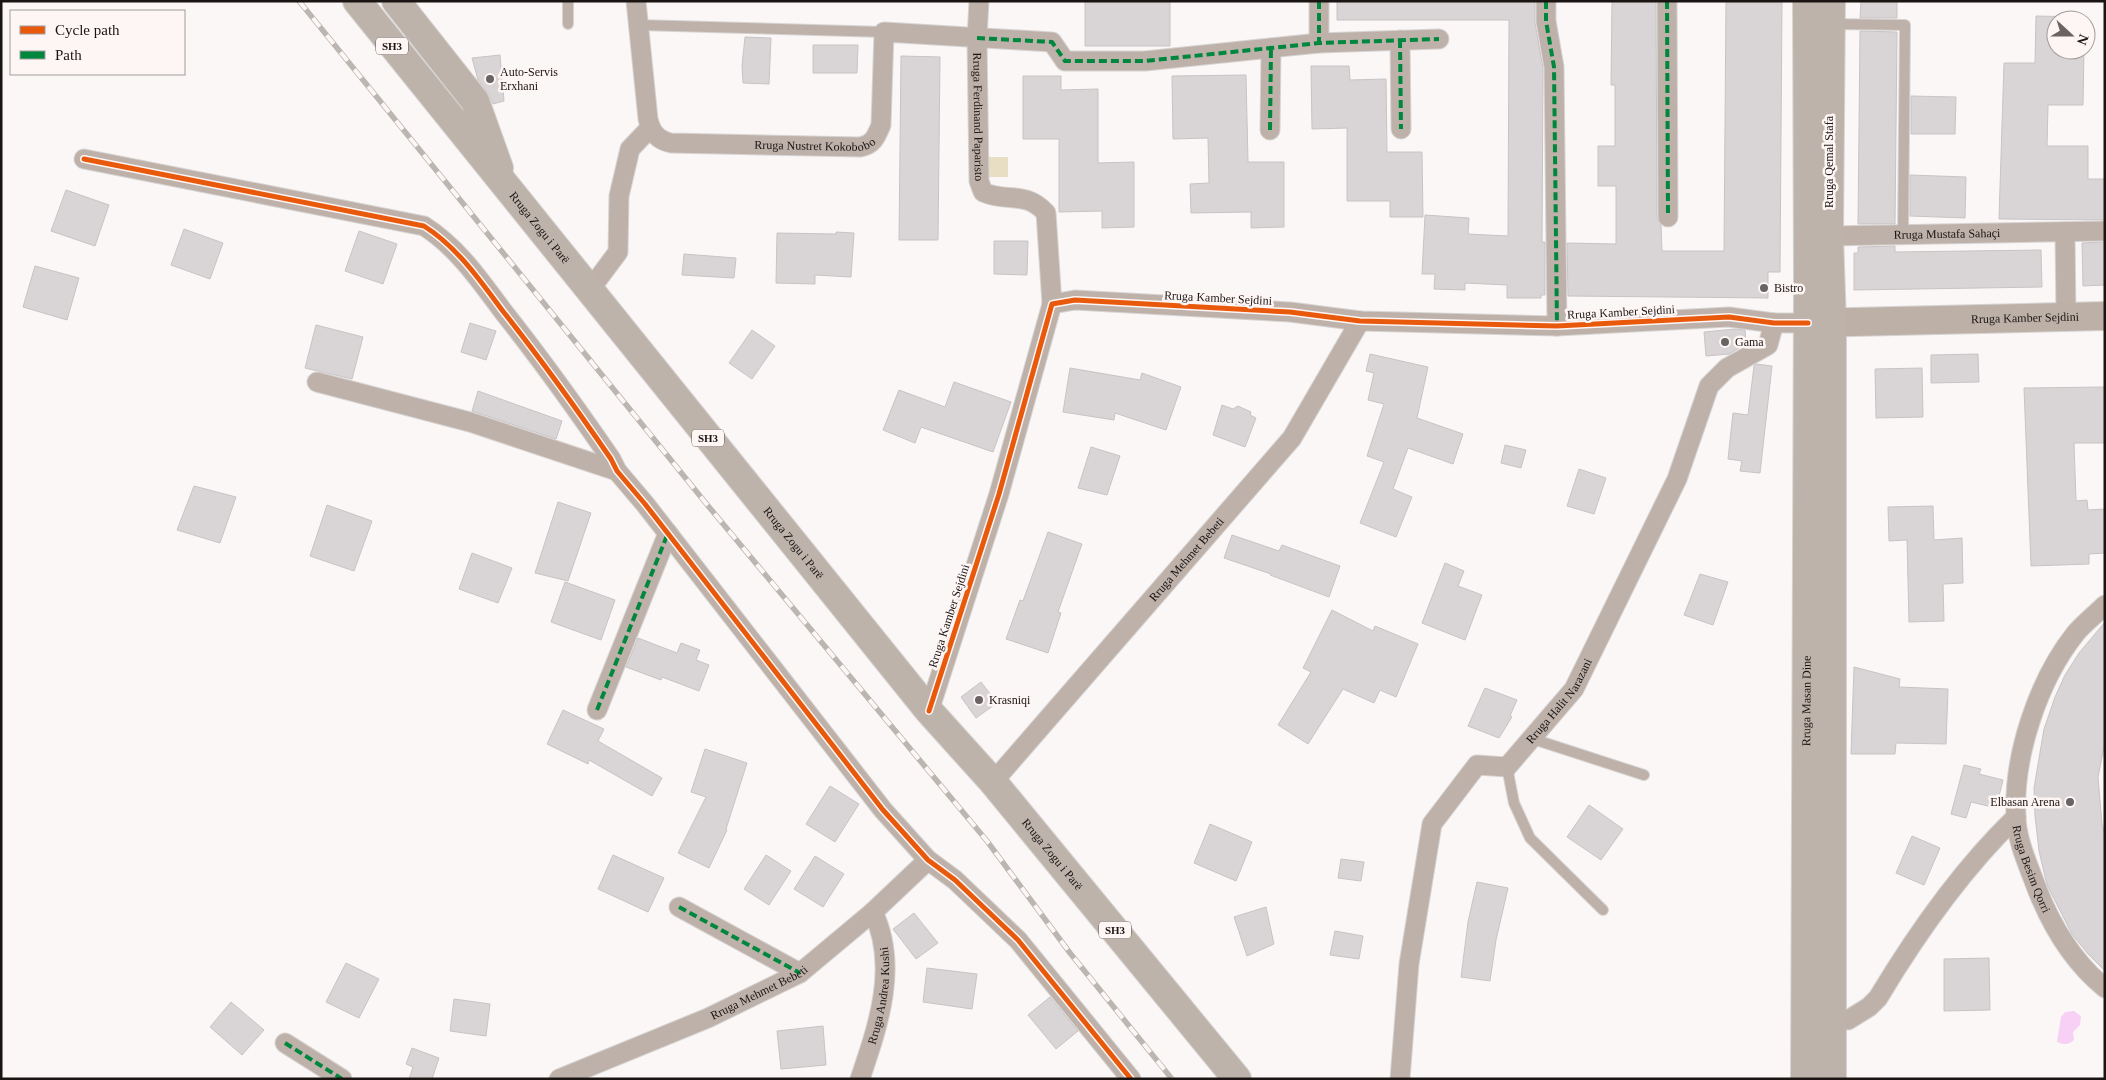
<svg xmlns="http://www.w3.org/2000/svg" width="2106" height="1080" viewBox="0 0 2106 1080" font-family="'Times New Roman',serif">
  <style>
    .green { fill: #e8dec4 }
    .water { fill: #f8d0f6 }
    .building { fill: #d9d4d5; stroke: #c8c3c4 }
    .lines { fill: none; stroke-linecap: round; stroke-linejoin: round }
    .lane-casing { stroke: #d6d4d3; stroke-width: 12 }
    .street-casing { stroke: #d6d4d3; stroke-width: 21 }
    .secondary-casing { stroke: #d6d4d3; stroke-width: 30 }
    .primary-casing { stroke: #d6d4d3; stroke-width: 30 }
    .lane { stroke: #beb1a9; stroke-width: 10 }
    .street { stroke: #beb1a9; stroke-width: 19 }
    .secondary { stroke: #bcb0a7; stroke-width: 28 }
    .primary { stroke: #beb3aa; stroke-width: 28 }
    .rail-casing { stroke: #bcb6b1; stroke-width: 5.5 }
    .rail { stroke: #fdf6f5; stroke-width: 4; stroke-dasharray: 11; stroke-linecap: butt }
    .quiet { stroke: #00873e; stroke-width: 4; stroke-dasharray: 8 4; stroke-linecap: butt }
    .cycleway-casing { stroke: #fdf6f5; stroke-width: 8 }
    .cycleway { stroke: #e8590c; stroke-width: 5 }
    .poi-dot { fill: #696363; stroke: #fdf6f5; stroke-width: 2 }
    .labels { text-anchor: middle; dominant-baseline: central; stroke-width: 5; stroke-linejoin: round; paint-order: stroke }
    .shield { fill: #fdf6f5; stroke: #5e5857; stroke-width: 1 }
    .shield-label { font-size: 11px; font-weight: bold; fill: #1a1413 }
    .poi-label { font-size: 12px; fill: #1a1413; stroke: #fdf6f5; text-anchor: start }
    .street-label { font-size: 12px; fill: #1a1413; stroke: #fdf6f5 }
  </style>
  <rect width="100%" height="100%" fill="#fbf7f7"/>
  <path class="green" d="M 985,157 L 1008,157 L 1008,177 L 986,177 Z"/>
  <path class="water" d="M 2074,1011 L 2081,1016 L 2080,1025 L 2073,1032 L 2074,1040 C 2069,1045 2064,1045 2057,1042 L 2061,1017 L 2065,1012 Z"/>
  <path class="building" d="M 1085,1 L 1170,1 L 1170,46 L 1085,46 Z
    M 1337,1 L 1535,1 L 1535,23 L 1543,68 L 1542,242 L 1545,242 L 1545,295 L 1541,295 L 1541,298 L 1507,298 L 1507,285 L 1465,283 L 1465,290 L 1434,289 L 1435,274 L 1422,274 L 1425,215 L 1469,218 L 1468,234 L 1508,236 L 1509,20 L 1337,20 Z
    M 1612,1 L 1656,1 L 1657,217 L 1661,226 L 1662,251 L 1724,251 L 1726,1 L 1782,1 L 1780,272 L 1768,272 L 1768,298 L 1568,296 L 1567,243 L 1616,244 L 1616,186 L 1598,186 L 1598,146 L 1615,146 L 1615,85 L 1611,85 Z
    M 1861,1 L 1897,1 L 1897,18 L 1860,18 Z
    M 2036,16 L 2085,17 L 2084,20 L 2056,20 L 2056,50 L 2084,50 L 2083,105 L 2048,105 L 2047,146 L 2088,146 L 2088,179 L 2105,179 L 2105,220 L 1999,219 L 2004,63 L 2035,63 Z
    M 1860,31 L 1897,32 L 1895,224 L 1858,224 Z
    M 745,37 L 771,38 L 769,84 L 743,83 L 742,66 Z
    M 813,45 L 858,45 L 857,73 L 813,73 Z
    M 500,55 L 504,101 L 493,104 L 487,92 L 478,80 L 472,58 Z
    M 901,56 L 940,57 L 938,240 L 899,240 Z
    M 1311,66 L 1349,66 L 1350,80 L 1386,79 L 1387,152 L 1422,152 L 1423,217 L 1390,217 L 1390,201 L 1347,201 L 1347,128 L 1312,129 Z
    M 1246,75 L 1248,162 L 1284,162 L 1284,227 L 1251,228 L 1251,212 L 1191,213 L 1190,184 L 1209,183 L 1208,138 L 1173,139 L 1172,76 Z
    M 1023,76 L 1061,76 L 1061,90 L 1098,89 L 1098,163 L 1134,162 L 1134,227 L 1102,228 L 1102,211 L 1059,212 L 1059,139 L 1023,139 Z
    M 1911,96 L 1956,97 L 1955,134 L 1911,134 Z
    M 1910,175 L 1966,177 L 1965,218 L 1910,216 Z
    M 66,190 L 109,205 L 95,246 L 51,231 Z
    M 184,229 L 223,243 L 210,279 L 171,265 Z
    M 359,231 L 397,244 L 383,284 L 345,271 Z
    M 836,232 L 854,233 L 851,277 L 815,275 L 815,284 L 776,283 L 777,233 L 836,234 Z
    M 994,241 L 1028,241 L 1027,275 L 994,274 Z
    M 2105,242 L 2105,285 L 2083,286 L 2082,243 Z
    M 1895,246 L 1895,252 L 2041,250 L 2042,287 L 1854,290 L 1854,253 L 1858,253 L 1858,247 Z
    M 684,254 L 736,258 L 734,278 L 682,275 Z
    M 35,266 L 79,278 L 67,320 L 23,307 Z
    M 470,323 L 496,331 L 486,360 L 461,352 Z
    M 316,325 L 363,337 L 352,379 L 305,368 Z
    M 1735,329 L 1745,330 L 1746,344 L 1729,354 L 1706,356 L 1704,332 Z
    M 752,330 L 775,346 L 752,379 L 729,363 Z
    M 1370,354 L 1428,367 L 1417,418 L 1463,434 L 1453,464 L 1408,448 L 1393,489 L 1412,497 L 1396,537 L 1360,523 L 1384,462 L 1367,456 L 1384,404 L 1368,400 L 1374,373 L 1366,371 Z
    M 1978,354 L 1979,382 L 1931,383 L 1931,355 Z
    M 1756,364 L 1772,366 L 1760,473 L 1740,471 L 1742,461 L 1728,459 L 1733,413 L 1748,415 L 1754,366 Z
    M 1070,368 L 1140,380 L 1142,373 L 1181,387 L 1166,430 L 1115,413 L 1114,420 L 1063,412 Z
    M 1922,368 L 1923,417 L 1876,418 L 1875,369 Z
    M 954,382 L 1011,402 L 993,452 L 921,427 L 915,443 L 883,430 L 899,390 L 945,407 Z
    M 2105,387 L 2105,443 L 2074,443 L 2076,501 L 2087,500 L 2088,510 L 2105,509 L 2105,553 L 2089,554 L 2089,564 L 2031,566 L 2024,388 Z
    M 478,391 L 562,421 L 556,439 L 472,411 Z
    M 1222,405 L 1233,409 L 1238,406 L 1251,412 L 1250,415 L 1256,418 L 1245,447 L 1213,435 Z
    M 1505,445 L 1526,450 L 1521,468 L 1501,463 Z
    M 1091,447 L 1120,456 L 1107,495 L 1078,488 Z
    M 1579,469 L 1606,478 L 1594,514 L 1567,506 Z
    M 194,486 L 236,497 L 220,543 L 177,530 Z
    M 558,502 L 591,513 L 568,581 L 535,573 Z
    M 327,505 L 372,521 L 354,571 L 310,556 Z
    M 1933,506 L 1934,540 L 1962,538 L 1963,583 L 1943,584 L 1944,621 L 1909,622 L 1907,540 L 1889,541 L 1888,507 Z
    M 1048,532 L 1082,544 L 1058,612 L 1061,613 L 1048,653 L 1006,639 L 1020,600 L 1023,601 Z
    M 1232,535 L 1279,551 L 1282,545 L 1340,566 L 1329,597 L 1270,575 L 1271,574 L 1224,558 Z
    M 472,553 L 512,568 L 498,603 L 459,589 Z
    M 1445,563 L 1464,571 L 1458,586 L 1482,595 L 1465,640 L 1422,623 Z
    M 1700,574 L 1728,582 L 1713,625 L 1684,615 Z
    M 565,582 L 615,600 L 601,640 L 551,622 Z
    M 1332,610 L 1373,631 L 1375,626 L 1418,644 L 1396,697 L 1380,690 L 1374,703 L 1343,689 L 1308,744 L 1278,725 L 1311,672 L 1303,668 Z
    M 2105,622 L 2105,742 L 2098,777 L 2102,824 L 2105,836 L 2105,971 L 2088,954 L 2072,934 L 2047,885 L 2039,851 L 2035,816 L 2034,788 L 2044,729 L 2055,697 L 2065,675 L 2079,653 Z
    M 638,638 L 677,653 L 681,643 L 700,650 L 696,660 L 709,665 L 699,691 L 662,677 L 661,680 L 626,667 Z
    M 1854,667 L 1900,679 L 1899,687 L 1948,689 L 1946,744 L 1896,743 L 1895,754 L 1851,754 Z
    M 981,682 L 997,703 L 976,718 L 961,697 Z
    M 1485,688 L 1517,700 L 1510,716 L 1512,717 L 1499,738 L 1468,726 Z
    M 563,710 L 604,729 L 598,741 L 662,778 L 652,796 L 589,760 L 588,764 L 547,744 Z
    M 705,749 L 747,763 L 726,829 L 727,830 L 709,868 L 678,853 L 706,797 L 691,792 Z
    M 1964,765 L 1981,769 L 1979,774 L 2003,780 L 1996,808 L 1971,802 L 1966,818 L 1951,814 Z
    M 830,786 L 859,804 L 835,842 L 806,824 Z
    M 1589,805 L 1623,829 L 1601,860 L 1567,837 Z
    M 1210,824 L 1252,842 L 1236,881 L 1194,863 Z
    M 1912,836 L 1940,848 L 1924,885 L 1896,873 Z
    M 613,855 L 664,878 L 648,912 L 598,889 Z
    M 766,855 L 791,871 L 769,905 L 744,889 Z
    M 815,856 L 844,874 L 823,907 L 794,889 Z
    M 1341,859 L 1364,862 L 1361,881 L 1338,878 Z
    M 1477,882 L 1508,888 L 1496,940 L 1490,981 L 1461,977 L 1468,922 Z
    M 1266,907 L 1274,944 L 1247,956 L 1234,917 Z
    M 914,913 L 938,943 L 916,959 L 893,929 Z
    M 1335,931 L 1363,936 L 1359,959 L 1330,955 Z
    M 1989,958 L 1990,1010 L 1944,1011 L 1944,959 Z
    M 346,963 L 379,979 L 359,1018 L 326,1002 Z
    M 927,968 L 977,974 L 972,1009 L 923,1002 Z
    M 1050,997 L 1078,1031 L 1056,1049 L 1028,1015 Z
    M 454,999 L 490,1004 L 486,1036 L 450,1031 Z
    M 231,1002 L 264,1030 L 242,1055 L 210,1027 Z
    M 823,1026 L 826,1065 L 781,1069 L 777,1031 Z
    M 412,1048 L 439,1058 L 432,1079 L 409,1079 L 413,1067 L 406,1064 Z"/>
  <g class="lines">
    <g class="lane-casing">
      <path id="lane" d="M 568,24 L 568,1
        M 1831,24 L 1905,25 L 1903,235
        M 638,25 L 884,32
        M 1533,739 L 1644,775
        M 1507,767 L 1514,803 L 1530,838 L 1603,910"/>
    </g>
    <g class="street-casing">
      <g id="street">
        <path id="s1" d="M 636,1 L 648,119 C 651,132 657,140 671,143 L 860,147 C 873,145 876,137 881,125 L 884,32 L 1052,42 L 1065,61 L 1145,61 L 1319,43 L 1439,39"/>
        <path id="s2" d="M 979,1 L 977,38 L 979,181 L 983,192 C 1007,203 1025,190 1046,213 L 1052,304"/>
        <path d="M 1319,1 L 1319,43"/>
        <path d="M 1546,1 L 1546,21 L 1554,67 L 1557,326"/>
        <path d="M 1667,1 L 1668,217"/>
        <path d="M 1400,40 L 1401,129"/>
        <path d="M 1270,130 L 1271,48"/>
        <path d="M 84,159 L 424,226 C 457,247 479,279 502,310 C 540,358 576,408 611,459 L 617,471 L 645,504 L 883,810 L 928,860 L 955,880 L 1018,940 L 1131,1079"/>
        <path d="M 2065,232 L 2066,317"/>
        <path id="s3" d="M 1829,236 L 2105,231"/>
        <path d="M 589,291 L 618,252 L 619,196 L 630,149 L 650,128"/>
        <path d="M 317,382 L 470,422 L 617,471"/>
        <path id="s4" d="M 2105,605 C 2095,615 2083,624 2075,634 C 2038,681 2013,756 2016,816 C 2016,839 2029,867 2037,889 C 2052,927 2073,962 2105,988"/>
        <path d="M 597,710 L 668,533"/>
        <path d="M 929,711 L 999,494 L 1052,304 L 1075,300 L 1290,312 L 1360,321 L 1557,326 L 1729,317 L 1774,323 L 1808,323"/>
        <path id="s5" d="M 993,782 L 1292,438 L 1360,321"/>
        <path d="M 679,907 L 800,973"/>
        <path d="M 1832,1020 L 1848,1020 L 1869,1007 L 1878,998 C 1917,933 1961,870 2016,817"/>
        <path d="M 285,1043 L 342,1079"/>
        <path id="s6" d="M 559,1079 L 708,1018 L 800,973 L 873,912 L 928,860"/>
        <path id="s7" d="M 860,1079 C 878,1026 899,966 873,912"/>
        <path id="s8" d="M 1400,1079 L 1409,964 L 1432,824 L 1477,765 L 1507,767 L 1574,689 L 1677,479 L 1709,386 L 1727,368 L 1768,345 L 1774,323"/>
      </g>
    </g>
    <g class="secondary-casing">
      <g id="secondary">
        <path id="s9" d="M 1809,323 L 2105,316"/>
      </g>
    </g>
    <g class="primary-casing">
      <g id="primary">
        <path id="s10" d="M 357,1 L 929,711 L 993,782 L 1237,1079"/>
        <path d="M 396,1 L 475,101 L 499,168"/>
        <path d="M 1831,1 L 1829,236 L 1832,323 L 1832,1079"/>
        <path id="s11" d="M 1805,1079 L 1808,285 L 1807,1"/>
      </g>
    </g>
    <use href="#lane" class="lane"/>
    <use href="#street" class="street"/>
    <use href="#secondary" class="secondary"/>
    <use href="#primary" class="primary"/>
    <g class="rail-casing">
      <path id="rail" d="M 299,1 L 709,507 L 987,841 L 1070,953 L 1172,1079"/>
    </g>
    <use href="#rail" class="rail"/>
    <path class="quiet" d="M 1319,1 L 1319,43
      M 1546,1 L 1546,21 L 1554,67 L 1557,326
      M 1667,1 L 1668,217
      M 977,38 L 1052,42 L 1065,61 L 1145,61 L 1319,43 L 1439,39
      M 1400,40 L 1401,129
      M 1270,130 L 1271,48
      M 597,710 L 668,533
      M 679,907 L 800,973
      M 285,1043 L 342,1079"/>
    <g class="cycleway-casing">
      <path id="cycleway" d="M 84,159 L 424,226 C 457,247 479,279 502,310 C 540,358 576,408 611,459 L 617,471 L 645,504 L 883,810 L 928,860 L 955,880 L 1018,940 L 1131,1079
        M 929,711 L 999,494 L 1052,304 L 1075,300 L 1290,312 L 1360,321 L 1557,326 L 1729,317 L 1774,323 L 1808,323"/>
    </g>
    <use href="#cycleway" class="cycleway"/>
  </g>
  <g class="poi-dot">
    <circle cx="490" cy="79" r="5"/>
    <circle cx="1764" cy="288" r="5"/>
    <circle cx="1725" cy="342" r="5"/>
    <circle cx="979" cy="700" r="5"/>
    <circle cx="2070" cy="802" r="5"/>
  </g>
  <g class="labels">
    <g class="shield">
      <rect x="376" y="37.5" width="32" height="17" rx="4"/>
      <rect x="692" y="429.5" width="32" height="17" rx="4"/>
      <rect x="1099" y="921.5" width="32" height="17" rx="4"/>
    </g>
    <g class="shield-label">
      <text x="392" y="46">SH3</text>
      <text x="708" y="438">SH3</text>
      <text x="1115" y="930">SH3</text>
    </g>
    <g class="poi-label">
      <text x="500" y="72">Auto-Servis<tspan x="500" dy="14">Erxhani</tspan></text>
      <text x="1774" y="288">Bistro</text>
      <text x="1735" y="342">Gama</text>
      <text x="989" y="700">Krasniqi</text>
      <text x="2060" y="802" text-anchor="end">Elbasan Arena</text>
    </g>
    <g class="street-label">
      <text stroke="none"><textPath href="#s2" startOffset="116">Rruga Ferdinand Paparisto</textPath></text>
      <text stroke="none"><textPath href="#s1" startOffset="298">Rruga Nustret Kokobobo</textPath></text>
      <text transform="translate(1829 162) rotate(-90)">Rruga Qemal Stafa</text>
      <text stroke="none"><textPath href="#s10" startOffset="291">Rruga Zogu i Parë</textPath></text>
      <text stroke="none"><textPath href="#s3" startOffset="118">Rruga Mustafa Sahaçi</textPath></text>
      <text transform="translate(1218 298) rotate(3)">Rruga Kamber Sejdini</text>
      <text transform="translate(1621 312) rotate(-3)">Rruga Kamber Sejdini</text>
      <text stroke="none"><textPath href="#s9" startOffset="216">Rruga Kamber Sejdini</textPath></text>
      <text stroke="none"><textPath href="#s10" startOffset="696">Rruga Zogu i Parë</textPath></text>
      <text stroke="none"><textPath href="#s5" startOffset="295">Rruga Mehmet Bebeti</textPath></text>
      <text transform="translate(949 616) rotate(-72)">Rruga Kamber Sejdini</text>
      <text stroke="none"><textPath href="#s8" startOffset="446">Rruga Halit Narazani</textPath></text>
      <text stroke="none"><textPath href="#s11" startOffset="378">Rruga Masan Dine</textPath></text>
      <text stroke="none"><textPath href="#s10" startOffset="1101">Rruga Zogu i Parë</textPath></text>
      <text stroke="none"><textPath href="#s4" startOffset="292">Rruga Besim Qorri</textPath></text>
      <text stroke="none"><textPath href="#s6" startOffset="218">Rruga Mehmet Bebeti</textPath></text>
      <text stroke="none"><textPath href="#s7" startOffset="86">Rruga Andrea Kushi</textPath></text>
    </g>
  </g>
  <rect width="2106" height="1080" fill="none" stroke="#1a1413" stroke-width="5"/>
  <rect x="10" y="10" width="175" height="65" fill="#fdf6f5" stroke="#a29c9b"/>
  <rect x="20" y="26" width="25" height="8" fill="#e8590c" stroke="#a29c9b"/>
  <text x="55" y="35" font-size="15" fill="#1a1413">Cycle path</text>
  <rect x="20" y="51" width="25" height="8" fill="#00873e" stroke="#a29c9b"/>
  <text x="55" y="60" font-size="15" fill="#1a1413">Path</text>
  <g transform="translate(2071 35) rotate(111)"><circle r="24" fill="#fdf6f5" stroke="#a29c9b"/>
  <path d="M0-4L9 19L0 12L-9 19Z" fill="#696363"/>
  <text y="-8" font-size="14" font-weight="bold" text-anchor="middle" fill="#1a1413">N</text>
  </g>
</svg>
